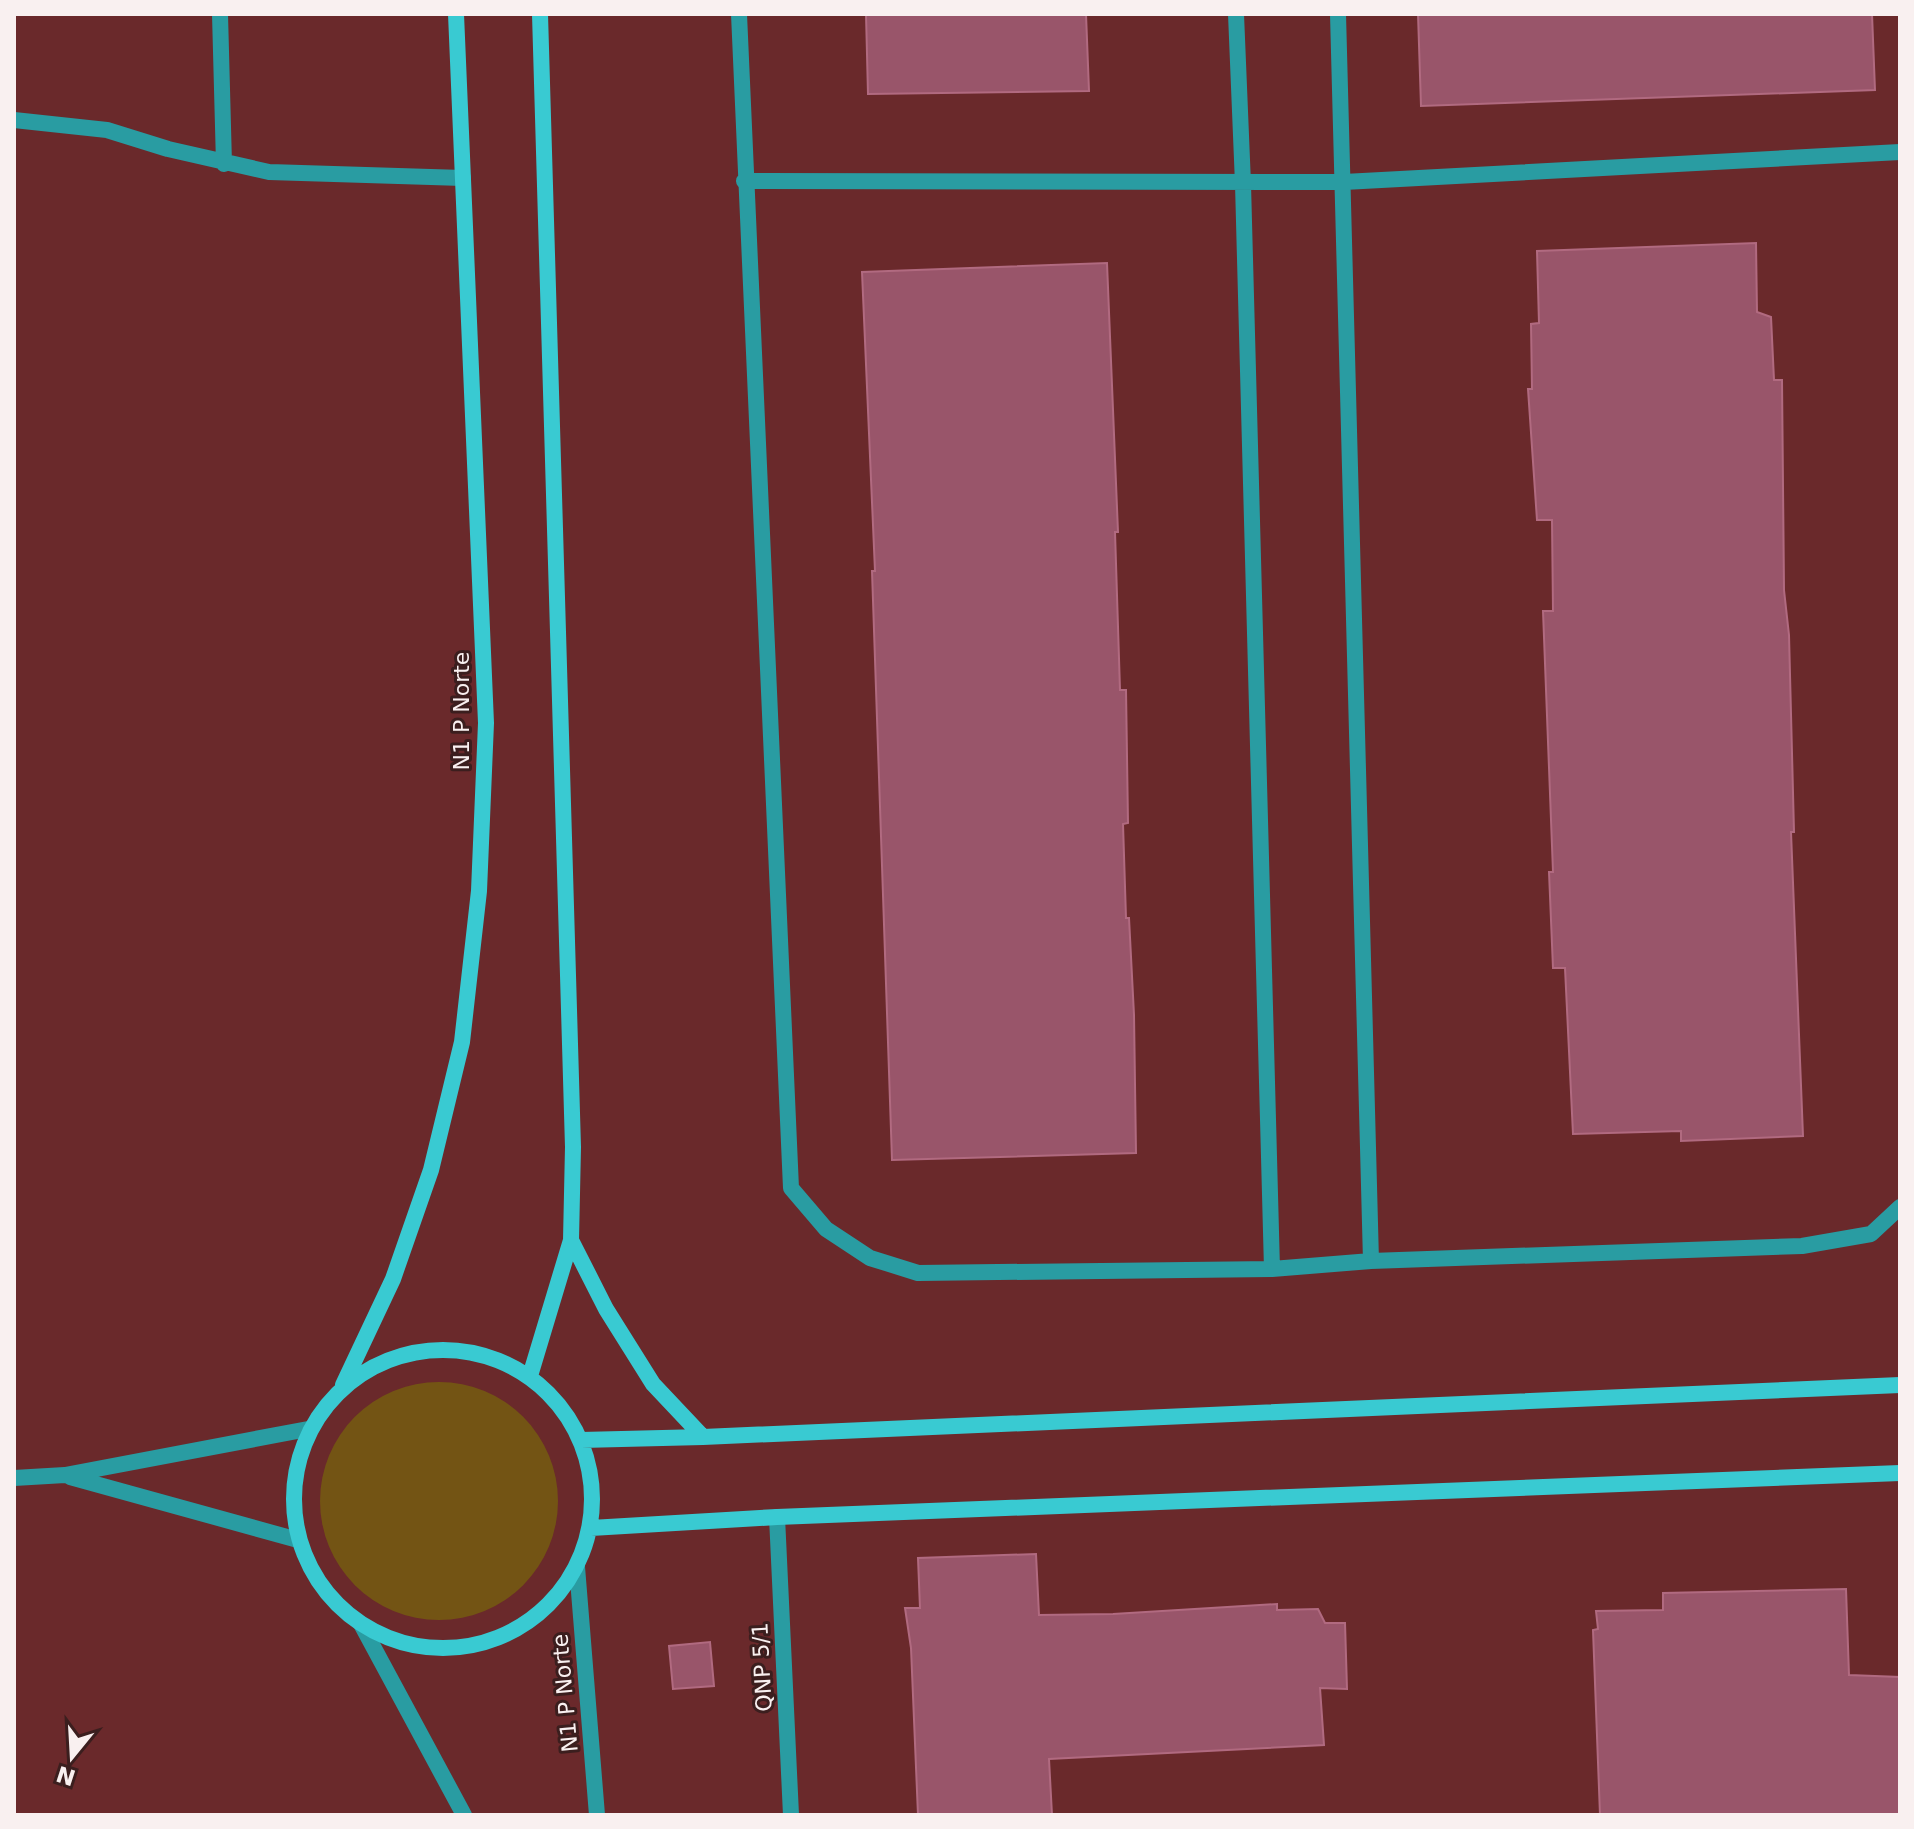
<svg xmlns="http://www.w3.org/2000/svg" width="1914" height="1829" viewBox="0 0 1914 1829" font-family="'DejaVu Sans',sans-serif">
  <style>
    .green { fill: #735414 }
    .building { fill: #99556a; stroke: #b16a80; stroke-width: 2 }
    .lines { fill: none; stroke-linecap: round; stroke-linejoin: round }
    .service { stroke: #299ca2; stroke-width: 16 }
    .tertiary { stroke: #299ca2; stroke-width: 16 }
    .secondary { stroke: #39cad2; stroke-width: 16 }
    .labels { text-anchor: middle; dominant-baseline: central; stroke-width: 6; stroke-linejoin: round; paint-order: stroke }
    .street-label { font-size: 22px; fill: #f9f0f0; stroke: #3b1e1e }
  </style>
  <rect width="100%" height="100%" fill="#6a292b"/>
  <path class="green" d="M320 1501a119 119 0 1 1 238 0a119 119 0 1 1-238 0Z"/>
  <path class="building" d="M 866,14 L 1086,14 L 1089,91 L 868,94 Z
    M 1418,14 L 1872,14 L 1875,90 L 1421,106 Z
    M 1756,243 L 1757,312 L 1771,317 L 1774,380 L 1782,380 L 1784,590 L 1789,635 L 1794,832 L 1791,832 L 1803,1136 L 1681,1141 L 1681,1131 L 1573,1134 L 1565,968 L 1553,968 L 1549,872 L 1553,872 L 1543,611 L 1553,611 L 1552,520 L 1537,520 L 1528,389 L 1532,389 L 1531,324 L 1539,323 L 1537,251 Z
    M 1107,263 L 1118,532 L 1115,532 L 1120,690 L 1126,690 L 1128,823 L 1123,824 L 1126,918 L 1129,918 L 1134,1015 L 1136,1153 L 892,1160 L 872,571 L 875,571 L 862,272 Z
    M 1036,1554 L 1039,1615 L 1113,1614 L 1277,1604 L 1277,1610 L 1318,1609 L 1325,1623 L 1345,1623 L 1347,1689 L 1320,1688 L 1324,1745 L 1049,1759 L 1052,1815 L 918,1815 L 911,1648 L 905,1608 L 920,1608 L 918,1558 Z
    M 1846,1589 L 1849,1675 L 1900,1677 L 1900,1815 L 1600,1815 L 1593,1630 L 1598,1629 L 1596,1611 L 1663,1610 L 1663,1593 Z
    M 710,1642 L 714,1686 L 673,1689 L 669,1646 Z"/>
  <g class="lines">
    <path class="service" d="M 220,14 L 224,164
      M 739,14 L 791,1188 L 826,1229 L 870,1258 L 918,1273 L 1272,1269 L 1371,1261 L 1802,1246 L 1871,1234 L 1900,1207
      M 1236,14 L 1243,184 L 1272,1269
      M 1338,14 L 1371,1261
      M 14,120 L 107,130 L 168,149 L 269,172 L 463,178
      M 744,181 L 1344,182 L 1900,152
      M 777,1517 L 791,1815"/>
    <path class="tertiary" d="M 70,1477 L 298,1540
      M 14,1478 L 65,1475 L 308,1429
      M 577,1567 L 597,1815
      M 361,1624 L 464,1815"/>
    <path class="secondary" d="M 571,1240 L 606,1309 L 653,1384 L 703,1437
      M294 1499a149 149 0 1 1 298 0a149 149 0 1 1-298 0Z
      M 530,1376 L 571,1240 L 573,1147 L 540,14
      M 343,1385 L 393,1279 L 431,1170 L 462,1042 L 479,891 L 486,723 L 456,14
      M 581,1440 L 703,1437 L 1900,1385
      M 591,1528 L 777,1517 L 1900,1473"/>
  </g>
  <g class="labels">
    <g class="street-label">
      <text transform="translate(461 711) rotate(-90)">N1 P Norte</text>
      <text transform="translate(762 1667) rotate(-93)">QNP 5/1</text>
      <text transform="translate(565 1693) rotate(-95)">N1 P Norte</text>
    </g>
  </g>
  <rect width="1914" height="1829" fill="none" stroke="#f9f0f0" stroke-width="32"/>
  <g transform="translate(72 1757) rotate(198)" stroke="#3b1e1e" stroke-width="6" paint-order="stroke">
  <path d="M0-6L14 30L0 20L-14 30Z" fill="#f9f0f0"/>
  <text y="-12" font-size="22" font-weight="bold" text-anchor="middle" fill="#f9f0f0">N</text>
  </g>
</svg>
